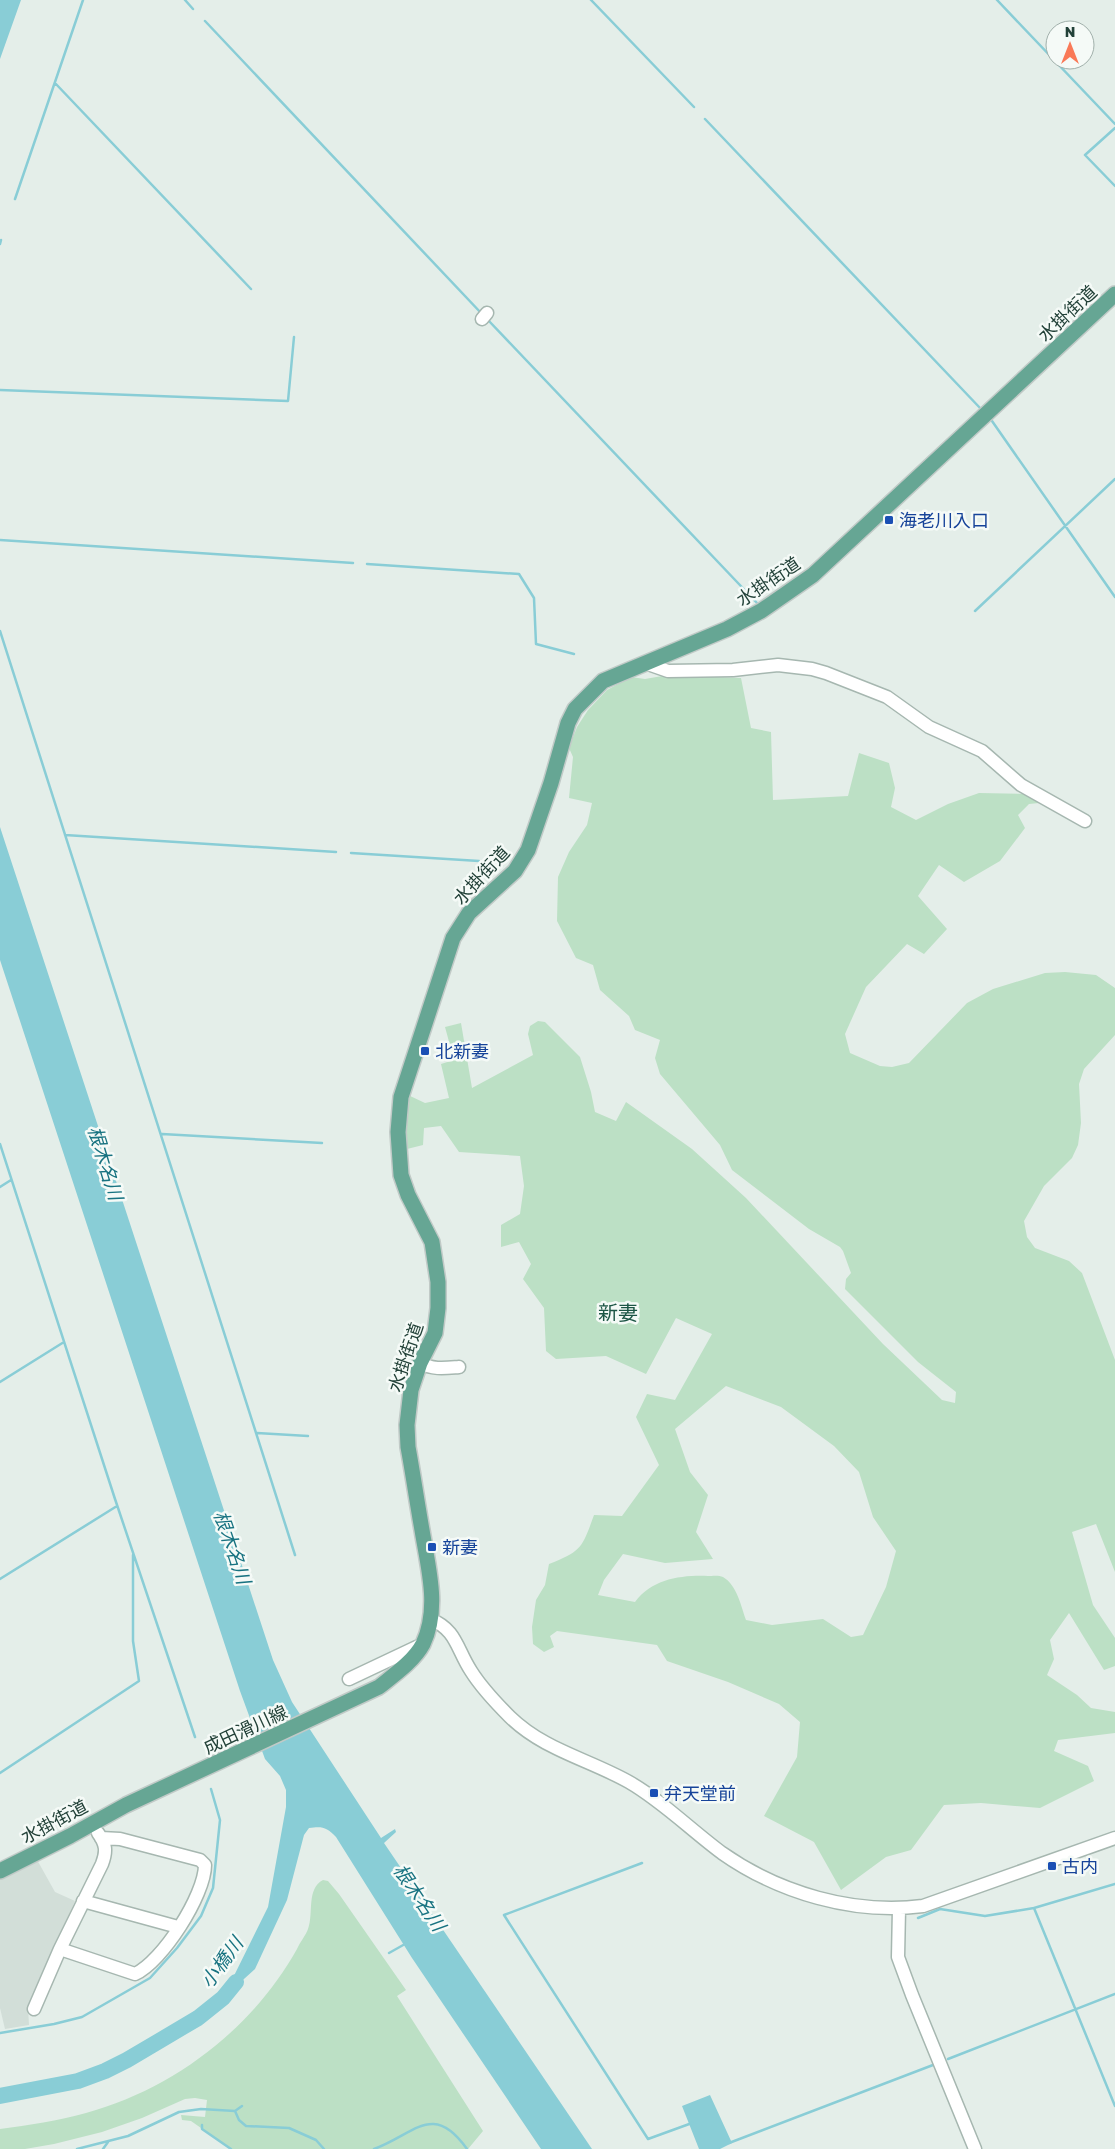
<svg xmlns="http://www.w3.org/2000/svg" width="1115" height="2149" viewBox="0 0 1115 2149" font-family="'Golos Text','Noto Sans JP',sans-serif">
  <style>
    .built { fill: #d2ded8 }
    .green { fill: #bce0c5; fill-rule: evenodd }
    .water { fill: #89cdd6 }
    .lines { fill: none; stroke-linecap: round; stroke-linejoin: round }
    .stream { stroke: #89cdd6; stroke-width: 2.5 }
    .river { stroke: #89cdd6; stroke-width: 16 }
    .minor-casing { stroke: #a6b7b0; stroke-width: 15 }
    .major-casing { stroke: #c1cac7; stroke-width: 18 }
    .minor { stroke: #fff; stroke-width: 12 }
    .major { stroke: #66a694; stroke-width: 15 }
    .transit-dot { fill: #1a4fb4; stroke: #f5faf7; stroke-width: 2 }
    .labels { text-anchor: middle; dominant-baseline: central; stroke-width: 5; stroke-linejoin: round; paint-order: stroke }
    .street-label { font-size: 18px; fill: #224138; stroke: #f5faf7 }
    .transit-label { font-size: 18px; fill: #164399; stroke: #f5faf7; text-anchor: start }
    .water-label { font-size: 19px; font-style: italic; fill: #187381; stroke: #f5faf7 }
    .quarter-label { font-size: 20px; fill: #1c5545; stroke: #f5faf7 }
  </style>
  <rect width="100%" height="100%" fill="#e4eee9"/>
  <path class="built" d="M 36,1858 L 55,1892 L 75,1901 L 28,2008 L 29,2025 L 5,2029 L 0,2008 L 0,1876 Z"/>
  <path class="green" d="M 668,675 L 741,678 L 751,728 L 771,732 L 773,800 L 848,796 L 859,753 L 889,763 L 895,788 L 891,807 L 916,820 L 948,804 L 979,793 L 1030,794 L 1039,803 L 1029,804 L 1018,815 L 1025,828 L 1000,861 L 964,882 L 939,865 L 918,896 L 947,929 L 924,954 L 907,944 L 866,987 L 845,1034 L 850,1053 L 880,1066 L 892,1067 L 909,1063 L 967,1003 L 993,989 L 1045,973 L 1065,972 L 1096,975 L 1115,988 L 1115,1035 L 1084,1069 L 1079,1084 L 1081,1123 L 1078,1145 L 1072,1158 L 1044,1186 L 1024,1221 L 1027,1237 L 1035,1248 L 1069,1261 L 1082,1273 L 1115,1360 L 1115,1572 L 1096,1524 L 1072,1532 L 1093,1605 L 1115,1638 L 1115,1666 L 1104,1670 L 1069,1613 L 1050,1640 L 1054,1659 L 1047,1675 L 1077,1695 L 1091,1708 L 1115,1712 L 1115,1733 L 1058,1740 L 1054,1751 L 1088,1766 L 1094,1781 L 1040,1808 L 981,1803 L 944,1805 L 911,1850 L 886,1857 L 841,1890 L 814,1842 L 764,1816 L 797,1757 L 800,1722 L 779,1704 L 728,1682 L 667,1661 L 657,1645 L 557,1631 L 550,1636 L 554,1647 L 544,1652 L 533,1644 L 532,1627 L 536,1600 L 545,1585 L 549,1564 C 582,1551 582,1548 594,1515 L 622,1516 L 659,1465 L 636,1417 L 647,1394 L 675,1400 L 712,1334 L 676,1318 L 646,1374 L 606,1356 L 556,1359 L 546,1351 L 544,1308 L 523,1279 L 531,1264 L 519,1242 L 501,1247 L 501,1225 L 520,1214 L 524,1186 L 520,1156 L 459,1152 L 441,1126 L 424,1128 L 423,1145 L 403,1150 L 408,1095 L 425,1103 L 449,1098 L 441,1064 L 454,1060 L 445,1027 L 461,1023 L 472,1088 L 533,1055 L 528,1034 L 530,1026 L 538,1021 L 545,1022 L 580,1057 L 591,1092 L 595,1112 L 616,1121 L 626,1102 L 692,1149 L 746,1198 L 883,1344 L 942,1400 L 955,1403 L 956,1392 L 918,1362 L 845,1289 L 846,1279 L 851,1273 L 843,1251 L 840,1247 L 809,1229 L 732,1170 L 720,1145 L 660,1074 L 655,1058 L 660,1040 L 635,1030 L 629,1016 L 600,990 L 593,965 L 576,958 L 557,921 L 558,877 L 569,852 L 587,825 L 592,803 L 569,798 L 573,757 L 569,748 L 577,727 L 588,710 L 607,690 L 631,677 L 645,679 ZM 726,1386 L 781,1407 L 834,1446 L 859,1472 L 873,1517 L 896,1551 L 886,1587 L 863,1635 L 851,1637 L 823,1619 L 772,1625 L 746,1620 C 741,1606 737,1585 723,1577 C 719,1575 712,1576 708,1576 C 681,1575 652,1579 635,1602 L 598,1595 L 604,1580 L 623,1554 L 665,1563 L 713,1559 L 696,1532 L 708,1495 L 690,1472 L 675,1429 Z
    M 323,1880 L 328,1881 L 339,1894 L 406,1990 L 397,1996 L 483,2131 L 468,2149 L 231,2149 L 191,2121 L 182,2120 L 181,2115 L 205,2117 L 207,2100 L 195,2098 L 185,2099 L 142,2118 L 102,2132 L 54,2144 L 25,2149 L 0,2149 L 0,2129 C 29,2125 58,2121 86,2113 C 174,2089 253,2028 297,1949 C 300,1942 306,1935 308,1929 C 314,1913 306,1889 323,1880 Z"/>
  <path class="water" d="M 0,0 L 21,0 L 0,59 Z
    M 0,827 L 273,1660 L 292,1702 L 381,1838 L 395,1829 L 396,1832 L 384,1843 L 592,2149 L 541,2149 L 412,1958 L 336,1837 C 327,1827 322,1826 309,1828 L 304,1835 L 287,1900 L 255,1969 L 223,1998 L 268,1907 L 286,1807 L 286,1790 L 280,1776 L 265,1759 L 240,1691 L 0,960 Z
    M 710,2095 L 732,2143 L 720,2149 L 699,2149 L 682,2106 Z"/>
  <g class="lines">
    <path class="stream" d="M 185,0 L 193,9
      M 591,0 L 694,107
      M 997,0 L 1115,124
      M 205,21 L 482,314
      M 55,83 L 251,289
      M 705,119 L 981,409
      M 1115,128 L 1085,155 L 1115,186
      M 15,199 L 83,0
      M 0,244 L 1,240
      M 488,320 L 757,603
      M 0,390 L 288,401 L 294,337
      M 992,421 L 1115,597
      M 0,540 L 353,563
      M 367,564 L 519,574 L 534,598 L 536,644 L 574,654
      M 975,611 L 1115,479
      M 0,631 L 295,1555
      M 65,835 L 336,852
      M 351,853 L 479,861
      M 162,1134 L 322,1143
      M 0,1144 L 115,1499 L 195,1737
      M 0,1187 L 11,1180
      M 0,1382 L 64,1342
      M 257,1433 L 308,1436
      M 0,1579 L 117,1506
      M 0,1773 L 139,1681 L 133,1641 L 133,1555
      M 642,1863 L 504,1915 L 648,2139 L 692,2123
      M 1034,1908 L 1115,2106
      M 918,1918 L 940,1909 L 985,1916 L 1034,1908 L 1115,1884
      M 389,1953 L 405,1944
      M 0,2033 L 54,2024 L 82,2017 L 150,1978 L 177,1948 L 201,1916 L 213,1888 L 220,1820 L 211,1789
      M 948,2059 L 1115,1994
      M 235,2111 L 239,2120 L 246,2126 L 289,2128 L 316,2140 L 324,2149
      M 202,2125 L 202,2129 L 231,2149
      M 729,2143 L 933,2065
      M 77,2149 L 128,2136 L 179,2112 L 201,2109 L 235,2111 L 242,2106
      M 103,2149 L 108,2142
      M 374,2149 C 415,2134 433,2101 467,2149"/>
    <path class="river" d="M 0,2096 L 78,2081 L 105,2071 L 127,2060 L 198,2018 L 223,1998 L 236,1982"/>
    <g class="minor-casing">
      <path id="minor" d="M 482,319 L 487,313
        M 645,663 L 668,671 L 733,670 L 778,665 L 812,669 L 826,673 L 887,697 L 929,727 L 982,751 L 1021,785 L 1085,821
        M 420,1363 C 433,1370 446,1368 459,1367
        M 430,1619 C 457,1630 456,1648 471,1671 C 481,1687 496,1703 510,1717 C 544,1750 588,1759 629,1782 C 662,1801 691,1830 722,1853 C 779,1893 854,1915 923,1906 L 1115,1838
        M 349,1679 L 423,1644
        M 83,1901 L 178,1927
        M 899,1909 L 898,1957 L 912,1995 L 975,2149
        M 60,1949 L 135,1974 C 162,1962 205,1895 205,1865 L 200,1860 L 120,1839 L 101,1838
        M 34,2009 L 60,1949 L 102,1864 C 107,1851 106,1844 98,1833"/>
    </g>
    <g class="major-casing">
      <path id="major" d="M 0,1871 L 70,1836 L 126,1805 L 379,1687 C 394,1675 414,1661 423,1644 C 440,1608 428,1567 422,1530 C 417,1502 413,1474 408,1447 L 407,1425 L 411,1390 L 420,1363 L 435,1333 L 438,1308 L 438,1282 L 432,1242 L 408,1195 L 401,1175 L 398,1132 L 401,1097 L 453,938 L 469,913 L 515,871 L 528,850 L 551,783 L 568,723 L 575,709 L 603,681 L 727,629 L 761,611 L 813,575 L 1115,294"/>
    </g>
    <use href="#minor" class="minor"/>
    <use href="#major" class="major"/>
  </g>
  <g class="transit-dot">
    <rect x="884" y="515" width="10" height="10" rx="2.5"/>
    <rect x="420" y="1046" width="10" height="10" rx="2.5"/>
    <rect x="427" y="1542" width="10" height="10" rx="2.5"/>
    <rect x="649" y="1788" width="10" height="10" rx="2.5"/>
    <rect x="1047" y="1861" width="10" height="10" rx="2.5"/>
  </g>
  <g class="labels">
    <g class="street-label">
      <text transform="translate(1067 313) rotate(-43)">水掛街道</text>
      <text transform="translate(768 581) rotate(-34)">水掛街道</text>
      <text transform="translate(481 875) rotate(-47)">水掛街道</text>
      <text transform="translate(405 1357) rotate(-71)">水掛街道</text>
      <text transform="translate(245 1729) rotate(-25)">成田滑川線</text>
      <text transform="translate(54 1821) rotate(-28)">水掛街道</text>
    </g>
    <g class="transit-label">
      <text x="899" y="520">海老川入口</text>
      <text x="435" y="1051">北新妻</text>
      <text x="442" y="1547">新妻</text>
      <text x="664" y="1793">弁天堂前</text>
      <text x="1062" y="1866">古内</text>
    </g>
    <g class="water-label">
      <text transform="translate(106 1163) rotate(73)">根木名川</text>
      <text transform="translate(233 1547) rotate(71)">根木名川</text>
      <text transform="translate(420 1897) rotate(56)">根木名川</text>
      <text transform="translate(221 1962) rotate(-54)">小橋川</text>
    </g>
    <g class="quarter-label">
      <text x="618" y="1312">新妻</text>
    </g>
  </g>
  <g transform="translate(1070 45)"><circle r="24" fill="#f5faf7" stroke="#a1b0ab"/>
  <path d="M0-4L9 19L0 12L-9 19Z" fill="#f97957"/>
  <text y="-8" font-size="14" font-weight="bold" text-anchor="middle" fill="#224138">N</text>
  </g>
</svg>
